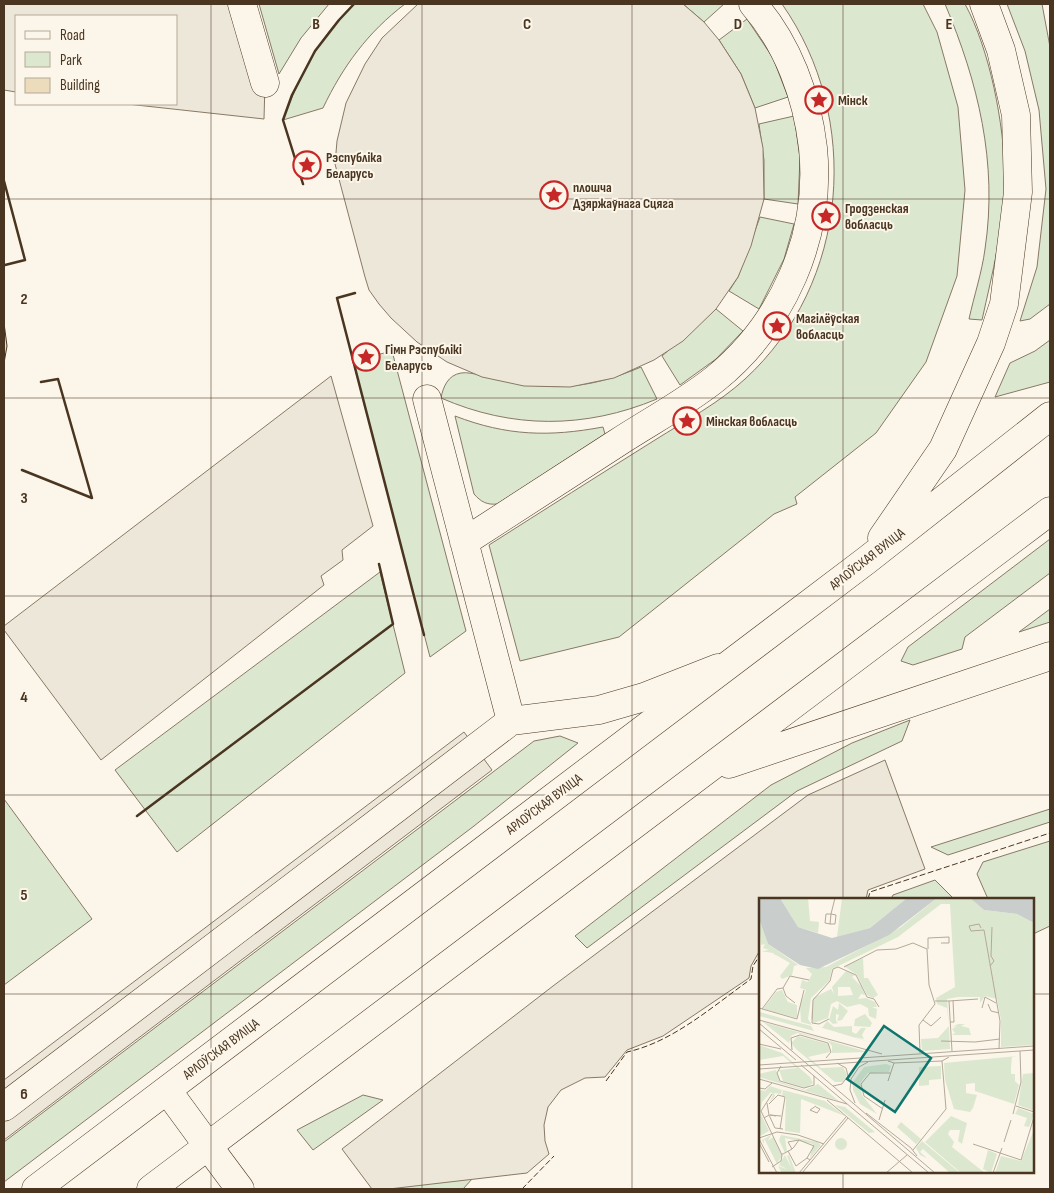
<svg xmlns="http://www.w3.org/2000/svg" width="1054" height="1193" viewBox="0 0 1054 1193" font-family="'Sofia Sans Condensed',sans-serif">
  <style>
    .green { fill: #dce7d0; stroke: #887966 }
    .parking { fill: #ede7d9; stroke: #887966 }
    .building { fill: #ecdcbc; stroke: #4a3520 }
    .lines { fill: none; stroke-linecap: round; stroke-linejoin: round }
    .minor-casing { stroke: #4a3520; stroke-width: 29 }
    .major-casing { stroke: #4a3520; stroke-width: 29 }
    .minor { stroke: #fbf6e9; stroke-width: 28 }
    .major { stroke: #fbf6e9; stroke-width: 28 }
    .fence { stroke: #4a3520; stroke-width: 1; stroke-dasharray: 6 2.5; stroke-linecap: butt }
    .wall { stroke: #4a3520; stroke-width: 2.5 }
    .grid { fill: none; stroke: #4a3520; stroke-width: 1; stroke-opacity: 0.55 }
    .labels { text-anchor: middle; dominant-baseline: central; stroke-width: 4; stroke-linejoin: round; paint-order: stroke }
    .poi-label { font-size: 14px; font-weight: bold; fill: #4a3520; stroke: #fbf6e9; text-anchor: start }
    .street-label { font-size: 14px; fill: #4a3520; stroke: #fbf6e9 }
    .inset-road { fill: none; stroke: #b4a999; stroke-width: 1 }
    .view { fill: #0f766e; fill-opacity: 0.15; stroke: #0f766e; stroke-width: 2.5 }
    .inset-edge { fill: none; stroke: #4a3520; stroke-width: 2.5 }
    .grid-label { font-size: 16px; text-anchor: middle; font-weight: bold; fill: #4a3520; stroke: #fbf6e9; stroke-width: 4; stroke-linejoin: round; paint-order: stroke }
  </style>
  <rect width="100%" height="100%" fill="#fbf6e9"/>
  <path class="green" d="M 259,4 L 329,4 L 301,38 L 279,74 Z
    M 354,4 L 405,4 C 368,32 343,66 323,108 L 283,120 C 299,77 320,35 354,4 Z
    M 683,4 L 724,4 L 704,22 Z
    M 782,4 L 923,4 L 937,32 L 958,107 L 965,190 L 957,276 L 926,362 L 876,433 L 795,497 L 797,504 L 774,514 L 619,637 L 520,661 L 489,545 C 544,510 599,475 655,440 C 685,421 719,403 745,379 C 850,283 862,118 782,4 Z
    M 945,4 L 965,4 C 990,50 1004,124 1005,177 C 1005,225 992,274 982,320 L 969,319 C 974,296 982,272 985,249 C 998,163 978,82 945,4 Z
    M 1007,4 L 1042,4 L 1050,47 L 1050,304 L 1030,319 L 1020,321 L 1037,267 L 1046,189 L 1039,110 L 1025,51 Z
    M 747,19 L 773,58 L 788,97 L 755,108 L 741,74 L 719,40 Z
    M 794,116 L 800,158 L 798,204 L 764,199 L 764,160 L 759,124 Z
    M 760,217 L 794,224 L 784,259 L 759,309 L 729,291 L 738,277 Z
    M 716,309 L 743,331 L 716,359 L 680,385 L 662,356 Z
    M 1050,340 L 1050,382 L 995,397 L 1010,363 L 1035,351 Z
    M 392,351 L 466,631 L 430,657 L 353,361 Z
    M 641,367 L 657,399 C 585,429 512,429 441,398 C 443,387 448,375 461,373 C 471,371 497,380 510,382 C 560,391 594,387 641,367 Z
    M 455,416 C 507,436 549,437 603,427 L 605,434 L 497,504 C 487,505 481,502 474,494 Z
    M 1050,539 L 1050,573 L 965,637 L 962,649 L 913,665 L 901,661 L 908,647 Z
    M 380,572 L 405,673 L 177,852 L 115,770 Z
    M 1050,609 L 1050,622 L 1019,632 Z
    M 910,720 L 902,741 L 797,791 L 587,948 L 575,936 L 771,785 L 852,743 Z
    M 560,736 L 578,743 L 474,826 L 4,1182 L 4,1142 L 534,741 Z
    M 4,799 L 92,919 L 4,985 Z
    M 1050,809 L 1050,822 L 948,855 L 931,847 Z
    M 1050,841 L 1050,926 L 1033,934 L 1033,899 L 988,899 L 977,874 L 983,862 Z
    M 935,880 L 954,899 L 891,899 L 893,895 Z
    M 363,1095 L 383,1100 L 313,1150 L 297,1130 Z
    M 482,1168 L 463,1189 L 385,1189 Z"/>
  <path class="parking" d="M 4,4 L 242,4 L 265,83 L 264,119 L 127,104 L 176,104 L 176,16 L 16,16 L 16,92 L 4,90 Z
    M 418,4 L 683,4 L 704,22 L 719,40 L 741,74 L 755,108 L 763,148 L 764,199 L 751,246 L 738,277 L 716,309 L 683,341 L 654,360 L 614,378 L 570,387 L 524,386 L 482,377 L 447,362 L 417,342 L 391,318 L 379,304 L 369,290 L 365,277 L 335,164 L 337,141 L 346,103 L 365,64 L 382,38 Z
    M 331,376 L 373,526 L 342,550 L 343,560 L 321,576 L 324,585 L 101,760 L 4,630 L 4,626 Z
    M 464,732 L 492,770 L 4,1140 L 4,1080 Z
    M 885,760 L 925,869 L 868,890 L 866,899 L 760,899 L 760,950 L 751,966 L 749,978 L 663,1036 L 627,1050 L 605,1077 L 585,1078 L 561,1090 L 548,1107 L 544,1125 L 545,1141 L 549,1154 L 527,1173 L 389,1189 L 372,1189 L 342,1149 L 553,986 L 808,795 Z"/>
  <path class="building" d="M 4,323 L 7,346 L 4,363 Z"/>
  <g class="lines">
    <g class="minor-casing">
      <path id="minor" d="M 242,4 L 265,83
        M 427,399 L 511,721
        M 464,542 C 515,509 566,476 617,443 C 649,422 685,403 715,379 C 783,324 822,236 813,148 C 807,96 788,44 753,4
        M 4,1107 L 511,721 L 599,710 L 644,697 L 718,668
        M 208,1146 L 240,1189"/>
    </g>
    <g class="major-casing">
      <path id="major" d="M 882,538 L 943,449 L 991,343 L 1004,304 L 1018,192 L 1016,115 L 1001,50 L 984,4
        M 729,764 L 1050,656
        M 167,1090 L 208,1146
        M 36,1189 L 867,560 L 1050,416
        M 151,1189 L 1050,511"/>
    </g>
    <use href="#minor" class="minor"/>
    <use href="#major" class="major"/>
    <path class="fence" d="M 868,899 L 870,892 L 1050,833
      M 606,1081 L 627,1052 C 673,1042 713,1006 751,979 L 753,966 L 760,955
      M 522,1189 L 554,1156"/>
    <path class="wall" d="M 4,181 L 25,260 L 5,265
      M 303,184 L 283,120 L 292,95 L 315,51 L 339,20 L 354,4
      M 355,293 L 337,298 L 424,635
      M 22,470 L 92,498 L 58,379 L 41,382
      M 137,816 L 393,624 L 379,564"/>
  </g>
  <path class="grid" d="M 211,4 L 211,1189M 422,4 L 422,1189M 632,4 L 632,1189M 843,4 L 843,899M 4,199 L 1050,199M 4,398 L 1050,398M 4,596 L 1050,596M 4,795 L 1050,795M 4,994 L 760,994M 1033,994 L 1050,994M 843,1172 L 843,1189"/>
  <defs>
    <g id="sight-ring" transform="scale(1.4375)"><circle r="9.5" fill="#fbf6e9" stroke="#c62828" stroke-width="1.5"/><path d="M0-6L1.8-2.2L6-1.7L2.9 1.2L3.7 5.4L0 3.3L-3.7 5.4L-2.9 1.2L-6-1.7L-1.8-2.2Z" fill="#c62828"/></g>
  </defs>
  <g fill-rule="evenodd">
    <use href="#sight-ring" x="819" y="100"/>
    <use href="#sight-ring" x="307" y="165"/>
    <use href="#sight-ring" x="554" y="195"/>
    <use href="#sight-ring" x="826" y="216"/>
    <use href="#sight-ring" x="777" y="326"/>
    <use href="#sight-ring" x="366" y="357"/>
    <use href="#sight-ring" x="687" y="421"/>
  </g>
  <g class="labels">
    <g class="poi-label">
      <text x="838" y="100">Мінск</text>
      <text x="326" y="157">Рэспубліка<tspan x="326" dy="16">Беларусь</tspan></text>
      <text x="573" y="187">плошча<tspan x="573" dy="16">Дзяржаўнага Сцяга</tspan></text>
      <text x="845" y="208">Гродзенская<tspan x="845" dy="16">вобласць</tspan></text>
      <text x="796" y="318">Магілёўская<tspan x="796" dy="16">вобласць</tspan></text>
      <text x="385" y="349">Гімн Рэспублікі<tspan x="385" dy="16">Беларусь</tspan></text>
      <text x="706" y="421">Мінская вобласць</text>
    </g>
    <g class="street-label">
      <text transform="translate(867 559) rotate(-38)">АРЛОЎСКАЯ ВУЛІЦА</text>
      <text transform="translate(544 804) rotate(-37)">АРЛОЎСКАЯ ВУЛІЦА</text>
      <text transform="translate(221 1049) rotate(-37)">АРЛОЎСКАЯ ВУЛІЦА</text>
    </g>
  </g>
  <g transform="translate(759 898)">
    <rect width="275" height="275" fill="#fbf6e9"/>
    <path d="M 21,0 L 49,0 L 51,23 L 60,24 L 59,35 L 39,29 ZM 83,0 L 148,0 L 111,30 L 78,39 ZM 178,0 L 211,0 L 225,12 L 258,16 L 275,25 L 275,147 L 242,149 L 242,122 L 238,101 L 226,98 L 221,105 L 221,99 L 199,99 L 188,101 L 190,129 L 191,151 L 163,153 L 162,141 L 179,140 L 190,128 L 188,110 L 178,106 L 177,100 L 196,89 L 191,6 L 182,6 L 139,39 L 73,71 L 70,83 L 52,100 L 49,121 L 53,127 L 42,124 L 41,108 L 47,92 L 41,90 L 43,82 L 49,84 L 53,76 L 47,70 L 67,69 L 113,45 L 142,29 ZM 0,21 L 9,46 L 39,67 L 35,68 L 33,77 L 23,81 L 21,78 L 31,65 L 17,57 L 9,57 L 16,57 L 14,55 L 2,53 L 10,52 L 4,50 L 6,46 L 2,47 ZM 104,60 L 105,80 L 109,80 L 119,97 L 114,100 L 108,97 L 98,77 L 85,68 ZM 87,73 L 96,77 L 93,79 L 102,88 L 106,97 L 102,96 L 99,101 L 107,100 L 116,104 L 118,109 L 113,109 L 118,111 L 117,121 L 110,118 L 109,110 L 101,106 L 88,109 L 78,103 L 72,106 L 69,120 L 55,125 L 52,120 L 54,100 L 72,91 L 75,96 L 73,89 ZM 79,89 L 91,89 L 94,97 L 79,98 ZM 23,92 L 29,104 L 38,107 L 38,120 L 4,111 L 17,94 ZM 80,105 L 89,113 L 83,122 L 78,123 L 80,117 L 77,116 L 77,123 L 79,125 L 74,126 L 70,122 L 74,108 L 79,112 ZM 0,114 L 52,128 L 55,133 L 0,118 ZM 106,116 L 113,125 L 111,129 L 95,128 L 96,121 ZM 68,123 L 75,129 L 93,128 L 93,134 L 97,136 L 102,130 L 107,130 L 103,137 L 105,141 L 95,139 L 120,147 L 54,127 L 63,130 ZM 4,124 L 109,154 L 73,155 L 73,148 L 69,143 L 38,135 L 32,138 L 30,145 ZM 199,126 L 206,126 L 202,128 L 210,130 L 212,137 L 193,137 L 196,135 L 193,131 L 198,128 L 193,129 ZM 39,138 L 69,146 L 71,154 L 49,159 L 62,170 L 84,169 L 88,177 L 84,184 L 76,184 L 37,151 L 32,145 ZM 0,147 L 23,155 L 51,179 L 54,185 L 47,190 L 24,183 L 20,172 L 38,170 L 24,158 L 0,162 ZM 259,158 L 253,159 L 252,169 L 252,176 L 256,176 L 256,183 L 260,187 L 255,206 L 216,193 L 216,185 L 207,186 L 207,195 L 218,197 L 214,210 L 211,214 L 195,211 L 186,182 L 185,165 ZM 127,166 L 132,168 L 130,174 L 109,175 L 101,185 L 103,197 L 118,216 L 101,206 L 94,192 L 94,184 L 105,169 ZM 182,168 L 182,181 L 170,182 L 170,187 L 160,188 L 160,169 ZM 17,172 L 21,184 L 46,192 L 59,186 L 80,203 L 0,179 L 0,176 ZM 275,175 L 275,213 L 259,207 L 264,176 ZM 11,188 L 23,192 L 22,196 L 15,195 L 16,198 L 10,205 L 14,197 L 12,194 L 3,204 L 1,214 L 10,233 L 1,238 L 0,236 L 0,192 L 6,193 ZM 24,192 L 66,203 L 86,218 L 42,201 L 41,235 L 26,233 L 27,199 L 23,198 ZM 76,207 L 86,209 L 116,234 L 110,235 ZM 259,210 L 275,216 L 270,229 L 265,228 L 268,220 L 256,216 ZM 192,218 L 208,225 L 203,246 L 199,243 L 201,232 L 191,232 L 189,236 L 195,244 L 193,249 L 226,275 L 202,275 L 166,244 ZM 275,222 L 275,275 L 236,275 L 242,258 L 262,263 L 274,234 ZM 142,224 L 162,241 L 157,246 L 138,229 ZM 12,237 L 9,243 L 14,239 L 23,257 L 18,266 L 6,242 L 8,240 L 5,242 L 5,246 L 3,242 ZM 22,237 L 58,244 L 62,247 L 51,260 L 54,246 L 26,240 L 28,253 L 26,255 L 20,242 ZM76 246a6 6 0 1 1 12 0a6 6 0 1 1-12 0ZM 163,243 L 201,275 L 191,275 L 164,251 L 161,254 L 168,260 L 161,257 L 157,250 ZM 229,252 L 238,256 L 232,275 L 224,271 ZM 26,257 L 33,271 L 28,258 L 30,257 L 37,275 L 23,275 L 19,268 L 28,271 L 20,267 Z" fill="#dce7d0" fill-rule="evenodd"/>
    <path d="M 0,0 L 21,0 L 39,29 L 73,40 L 111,30 L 148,0 L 178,0 L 130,37 L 59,71 L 41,67 L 9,46 L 0,21 ZM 211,0 L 275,0 L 275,25 L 258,16 L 225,12 Z" fill="#c9cecd"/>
    <path class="inset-road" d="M 71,26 L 72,16 L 77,17 L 76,26 L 71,26 L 66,25 L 67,16 L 72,16 L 76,0M 222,30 L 220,26 L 210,28 L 212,33 L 225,32 L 241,123 L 240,151M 169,51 L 169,40 L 190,39 L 190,45 L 182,45M 231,68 L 235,63 L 232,58 L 233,29M 85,69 L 118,52 L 137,51 L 154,45 L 168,51 L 170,87 L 176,106 L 160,127 L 161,155M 24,90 L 27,98 L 36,105M 176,103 L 190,103 L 193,153M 190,103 L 219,101M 229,106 L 232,113 L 240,115M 0,110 L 38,121 L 45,92M 223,110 L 226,99 L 237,105M 3,111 L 18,91 L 24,90 L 31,78 L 50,82M 70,121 L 60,126 L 53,125 L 54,102 L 71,83 L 74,71 L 79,69 L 97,77 L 108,99 L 115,101 L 120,109M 0,122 L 123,156M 164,122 L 172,128 L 182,119M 191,124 L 195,124 L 194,102M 0,125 L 176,275M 0,131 L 37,162M 182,143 L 216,144 L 241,141M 0,146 L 22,151M 33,152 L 32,140 L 41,137 L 69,145 L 72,154 L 67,160M 129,163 L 135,165 L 183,163 L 190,159M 0,167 L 275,148M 42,167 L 170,275M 22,168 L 18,175 L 21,183 L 45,190 L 55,187 L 55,178M 0,171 L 275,152M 0,181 L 88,206M 129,183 L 135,165M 74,188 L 83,186 L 89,178 L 87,170 L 78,165M 0,190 L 6,191 L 13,185M 13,196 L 2,213 L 23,257 L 22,263 L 13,269M 68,202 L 154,275M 96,205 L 91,192 L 92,181 L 100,169 L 109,164M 10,206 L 19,197 L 26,199 L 21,231M 257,208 L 275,214M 57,209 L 61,211 L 58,215 L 51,212 L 57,208M 124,211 L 105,198 L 102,186 L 111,175 L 131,175M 107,215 L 152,250 L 158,258M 254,216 L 262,184 L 261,153M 10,217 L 16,230 L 24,231M 17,218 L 11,217 L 22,218M 5,220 L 10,217 L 8,205M 120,222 L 126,202M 0,240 L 18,234 L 39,237 L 65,246M 0,241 L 18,275M 40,242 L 55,248 L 48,260M 245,244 L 252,222M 0,245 L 10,264M 214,246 L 262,262 L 275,219M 154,252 L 187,211 L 183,163M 29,253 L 37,268 L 48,260 L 51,262M 23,256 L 24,256 L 33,251 L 35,249 L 40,242 L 29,244 L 33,251M 40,275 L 87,219M 43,275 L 89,220M 127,275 L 148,257M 234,275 L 243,250"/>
    <path class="view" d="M 125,128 L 172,160 L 136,214 L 88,181 Z"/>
    <rect width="275" height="275" class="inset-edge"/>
  </g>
  <g class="grid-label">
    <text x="316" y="29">B</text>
    <text x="527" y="29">C</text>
    <text x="738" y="29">D</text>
    <text x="949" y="29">E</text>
    <text x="24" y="304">2</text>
    <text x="24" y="503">3</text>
    <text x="24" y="702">4</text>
    <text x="24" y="900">5</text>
    <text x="24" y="1099">6</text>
  </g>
  <rect width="1054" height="1193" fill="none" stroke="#4a3520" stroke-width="10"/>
  <rect x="15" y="15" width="162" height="90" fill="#fbf6e9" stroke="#b4a999"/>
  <rect x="25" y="31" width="25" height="8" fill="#fbf6e9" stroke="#b4a999"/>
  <text x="60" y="40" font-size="15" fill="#4a3520">Road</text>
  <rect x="25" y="52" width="25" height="15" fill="#dce7d0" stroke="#b4a999"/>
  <text x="60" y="65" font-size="15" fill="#4a3520">Park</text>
  <rect x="25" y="78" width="25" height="15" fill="#ecdcbc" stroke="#b4a999"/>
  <text x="60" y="90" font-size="15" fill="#4a3520">Building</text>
</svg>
